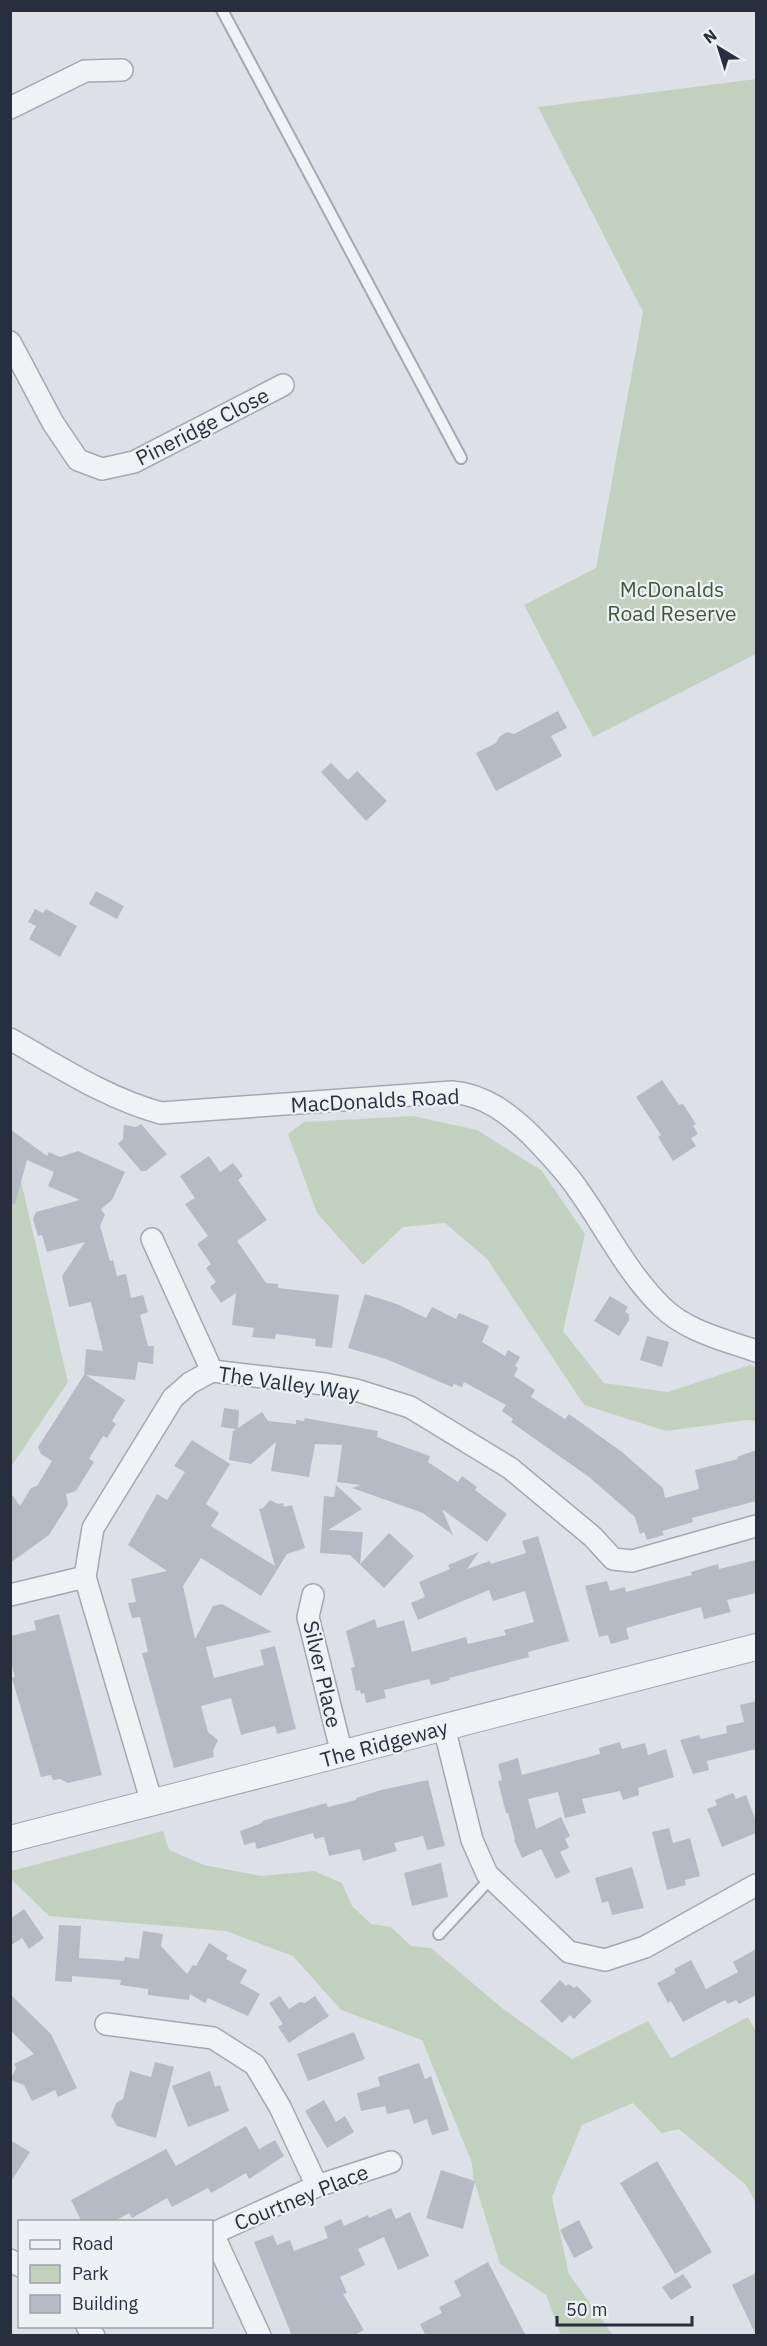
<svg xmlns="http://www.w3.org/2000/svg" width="767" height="2346" viewBox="0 0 767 2346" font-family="'IBM Plex Sans',sans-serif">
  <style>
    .green { fill: #c2d1bf }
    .building { fill: #b5bac4 }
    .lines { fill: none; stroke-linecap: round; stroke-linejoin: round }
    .service-casing { stroke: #a3a8b1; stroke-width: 14 }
    .minor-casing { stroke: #a3a8b1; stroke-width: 24 }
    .tertiary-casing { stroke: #a3a8b1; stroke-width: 28 }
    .service { stroke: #f0f2f5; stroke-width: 10 }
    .minor { stroke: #f0f2f5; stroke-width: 21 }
    .tertiary { stroke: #f0f2f5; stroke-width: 26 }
    .labels { text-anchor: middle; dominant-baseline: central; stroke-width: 4.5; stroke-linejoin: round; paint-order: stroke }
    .street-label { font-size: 21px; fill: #272e3d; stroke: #edf0f5 }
    .park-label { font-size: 21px; fill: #3a5935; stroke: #edf0f5 }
  </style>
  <rect width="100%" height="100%" fill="#dde1e7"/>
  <path class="green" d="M 756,79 L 756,654 L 593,737 L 524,605 L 596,568 L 643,312 L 538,107 Z
    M 413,1116 L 477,1130 L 541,1170 L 585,1234 L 563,1331 L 604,1383 L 668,1392 L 750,1365 L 756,1368 L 756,1421 L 747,1420 L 666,1431 L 584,1405 L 487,1259 L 445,1223 L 403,1227 L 363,1265 L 317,1213 L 288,1134 L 304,1122 Z
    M 11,1174 L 20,1177 L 68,1382 L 11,1467 Z
    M 163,1831 L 169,1850 L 204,1865 L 261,1876 L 314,1871 L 342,1883 L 352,1906 L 371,1924 L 391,1927 L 411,1946 L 431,1948 L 502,2008 L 572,2059 L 648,2021 L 671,2058 L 748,2017 L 756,2032 L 756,2204 L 746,2185 L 679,2129 L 662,2133 L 633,2103 L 582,2125 L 552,2197 L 569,2274 L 613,2335 L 561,2335 L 546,2295 L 500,2264 L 473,2177 L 472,2163 L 422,2040 L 341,2010 L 293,1956 L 226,1931 L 49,1916 L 11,1879 L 11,1871 Z"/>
  <path class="building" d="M 558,711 L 567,728 L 551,736 L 562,756 L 496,791 L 476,753 L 496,743 L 499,737 L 507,732 L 514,734 Z
    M 331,763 L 348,780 L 357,771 L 387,801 L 366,821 L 321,772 Z
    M 96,891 L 124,906 L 117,919 L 89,904 Z
    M 35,909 L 43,913 L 46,909 L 77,926 L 60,957 L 29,939 L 36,926 L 28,922 Z
    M 662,1080 L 679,1105 L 683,1104 L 696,1124 L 693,1126 L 698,1134 L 691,1138 L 696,1146 L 673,1161 L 658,1137 L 661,1135 L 636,1097 Z
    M 141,1124 L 167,1154 L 146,1171 L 141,1171 L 118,1144 L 123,1139 L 124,1125 L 136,1127 Z
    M 10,1129 L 47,1156 L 49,1152 L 60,1157 L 78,1151 L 125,1172 L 112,1200 L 101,1209 L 105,1215 L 100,1226 L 110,1261 L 113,1260 L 117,1276 L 126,1274 L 131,1298 L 143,1295 L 148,1312 L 140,1315 L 148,1346 L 154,1346 L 153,1364 L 138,1362 L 135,1380 L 86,1375 L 125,1400 L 112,1421 L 116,1424 L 107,1438 L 103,1436 L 89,1459 L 94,1462 L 76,1491 L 66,1494 L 68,1505 L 49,1535 L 10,1563 L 10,1492 L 20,1506 L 31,1488 L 37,1486 L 52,1461 L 41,1454 L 38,1447 L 84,1375 L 86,1349 L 103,1351 L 91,1302 L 69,1307 L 62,1276 L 85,1242 L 47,1252 L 42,1235 L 38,1236 L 33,1219 L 36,1212 L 80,1200 L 48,1186 L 54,1172 L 27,1160 L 15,1204 L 10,1204 Z
    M 209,1156 L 220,1172 L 233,1163 L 243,1176 L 238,1180 L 267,1220 L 237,1241 L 266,1283 L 278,1284 L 278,1288 L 339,1295 L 332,1348 L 315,1346 L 316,1339 L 276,1334 L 275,1339 L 252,1337 L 254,1328 L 232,1325 L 236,1293 L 221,1303 L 210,1287 L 216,1282 L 206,1268 L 211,1264 L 197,1244 L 208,1236 L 185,1204 L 195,1198 L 180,1176 Z
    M 365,1294 L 397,1304 L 426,1318 L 432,1307 L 456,1319 L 459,1313 L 489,1326 L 482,1342 L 505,1356 L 508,1350 L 520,1357 L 515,1366 L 518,1368 L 514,1376 L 535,1390 L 531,1397 L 565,1419 L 569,1414 L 622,1452 L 663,1488 L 665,1498 L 699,1489 L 695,1470 L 738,1459 L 737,1457 L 756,1450 L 756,1501 L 692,1518 L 693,1522 L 662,1531 L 664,1535 L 647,1540 L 644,1532 L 640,1534 L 635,1517 L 589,1477 L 511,1422 L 513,1419 L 502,1411 L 506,1405 L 464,1382 L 462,1387 L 454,1384 L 452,1387 L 386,1359 L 348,1348 Z
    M 610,1296 L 628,1307 L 625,1312 L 629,1314 L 629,1320 L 619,1336 L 594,1321 Z
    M 647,1336 L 669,1342 L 662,1367 L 640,1360 Z
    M 224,1408 L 239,1410 L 238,1428 L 262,1412 L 268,1421 L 296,1424 L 296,1420 L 304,1421 L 305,1418 L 378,1431 L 377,1437 L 430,1456 L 428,1462 L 458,1482 L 462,1476 L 477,1487 L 475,1490 L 507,1514 L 487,1542 L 442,1509 L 453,1535 L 423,1513 L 352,1488 L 360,1485 L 337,1482 L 342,1445 L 315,1444 L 309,1477 L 271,1471 L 276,1442 L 251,1464 L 229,1460 L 233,1431 L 236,1429 L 221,1427 Z
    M 192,1440 L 230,1464 L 206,1504 L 219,1513 L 211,1526 L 275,1566 L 259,1509 L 263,1508 L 270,1500 L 278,1504 L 283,1503 L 284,1507 L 292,1505 L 305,1548 L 287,1554 L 261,1596 L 201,1558 L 183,1586 L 195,1639 L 213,1606 L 222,1604 L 272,1632 L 206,1647 L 214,1678 L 264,1665 L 260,1650 L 275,1646 L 296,1729 L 277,1734 L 275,1726 L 241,1735 L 231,1698 L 201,1706 L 208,1732 L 218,1740 L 213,1751 L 214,1757 L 174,1768 L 142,1653 L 148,1652 L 140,1617 L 132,1618 L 128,1603 L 136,1602 L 131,1579 L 167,1571 L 128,1545 L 157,1494 L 167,1500 L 185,1472 L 174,1466 Z
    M 336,1485 L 362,1509 L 328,1530 L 363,1532 L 360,1564 L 389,1533 L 414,1556 L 384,1588 L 350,1555 L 320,1553 L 324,1496 L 334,1497 Z
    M 538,1536 L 569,1641 L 528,1652 L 529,1657 L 449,1678 L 450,1680 L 431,1685 L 429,1679 L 384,1690 L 386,1698 L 366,1703 L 364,1693 L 361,1694 L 360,1690 L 356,1691 L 351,1668 L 355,1667 L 346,1631 L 375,1619 L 377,1628 L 404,1620 L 412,1652 L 466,1637 L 468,1644 L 506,1635 L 504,1630 L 534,1622 L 525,1591 L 493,1601 L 489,1590 L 418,1620 L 411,1603 L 425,1597 L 419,1582 L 450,1569 L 448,1565 L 479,1552 L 467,1569 L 490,1561 L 491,1564 L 526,1553 L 522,1541 Z
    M 756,1560 L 756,1593 L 727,1600 L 731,1612 L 704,1619 L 701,1607 L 626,1628 L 629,1639 L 611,1644 L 608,1635 L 599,1637 L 585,1586 L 607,1581 L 610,1591 L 625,1587 L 626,1592 L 692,1575 L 691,1572 L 718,1564 L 719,1569 Z
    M 59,1614 L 102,1775 L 68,1783 L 60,1779 L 53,1780 L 51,1775 L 41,1777 L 12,1678 L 15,1677 L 10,1659 L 10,1636 L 36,1630 L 34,1621 Z
    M 756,1701 L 756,1749 L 707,1761 L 709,1770 L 693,1774 L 680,1740 L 699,1735 L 701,1739 L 727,1733 L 726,1726 L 744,1722 L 740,1705 Z
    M 620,1742 L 622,1749 L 645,1743 L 648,1755 L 666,1749 L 674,1777 L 638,1788 L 639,1795 L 623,1800 L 620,1791 L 582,1799 L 586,1813 L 565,1818 L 558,1792 L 528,1799 L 536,1829 L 561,1817 L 570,1836 L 565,1839 L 569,1848 L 560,1852 L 570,1872 L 556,1879 L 541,1849 L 522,1858 L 514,1840 L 515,1839 L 508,1813 L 506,1813 L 498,1781 L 502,1780 L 498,1764 L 518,1758 L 522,1775 L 600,1754 L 599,1748 Z
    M 428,1780 L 445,1846 L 427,1850 L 423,1836 L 394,1843 L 397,1851 L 363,1861 L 360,1849 L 329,1856 L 324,1837 L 315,1839 L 313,1833 L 257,1849 L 255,1842 L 244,1845 L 240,1831 L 262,1823 L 262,1821 L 326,1803 L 328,1807 L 356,1800 L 356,1798 L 381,1790 Z
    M 733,1793 L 736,1799 L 746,1795 L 756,1821 L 756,1833 L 722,1847 L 707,1809 L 717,1805 L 715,1800 Z
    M 669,1828 L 673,1843 L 690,1838 L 700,1876 L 685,1880 L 686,1885 L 667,1890 L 652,1832 Z
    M 441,1863 L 448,1897 L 412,1906 L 404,1873 Z
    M 632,1867 L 644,1908 L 612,1915 L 608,1901 L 602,1903 L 595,1878 Z
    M 24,1909 L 44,1938 L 29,1949 L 22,1938 L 10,1946 L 10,1919 Z
    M 59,1925 L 81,1926 L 79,1958 L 124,1961 L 125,1957 L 139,1959 L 143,1931 L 163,1934 L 161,1946 L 187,1974 L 193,1965 L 196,1966 L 209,1943 L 228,1955 L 226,1959 L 247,1970 L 240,1983 L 260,1994 L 248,2016 L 208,1998 L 205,2003 L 190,1994 L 189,2000 L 148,1995 L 148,1989 L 120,1985 L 121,1980 L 72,1976 L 72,1982 L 55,1981 Z
    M 756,1949 L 756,1995 L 739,2004 L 736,2000 L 728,2004 L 725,2000 L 683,2022 L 671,2001 L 668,2003 L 657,1983 L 676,1973 L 674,1969 L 691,1960 L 706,1989 L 738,1972 L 733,1962 Z
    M 560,1980 L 566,1986 L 569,1984 L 574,1988 L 577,1986 L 592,2001 L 574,2019 L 570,2015 L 562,2023 L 540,2001 Z
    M 10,1994 L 51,2034 L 77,2088 L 58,2097 L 55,2090 L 32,2101 L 24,2085 L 10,2080 L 16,2068 L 14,2064 L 34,2054 L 10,2030 Z
    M 280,1996 L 289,2009 L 300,2002 L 305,2003 L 315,1996 L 329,2016 L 289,2043 L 278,2027 L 283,2024 L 269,2003 Z
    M 354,2032 L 365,2059 L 308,2081 L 297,2054 Z
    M 155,2062 L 174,2067 L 156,2138 L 117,2126 L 111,2116 L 116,2103 L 123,2099 L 130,2071 L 151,2077 Z
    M 419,2063 L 425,2079 L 431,2076 L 449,2130 L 432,2135 L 427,2119 L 414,2124 L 409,2109 L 387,2114 L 385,2106 L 361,2111 L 357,2093 L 380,2086 L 378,2077 Z
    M 210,2071 L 215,2087 L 220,2085 L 229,2111 L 188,2127 L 172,2086 Z
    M 324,2100 L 336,2122 L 345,2116 L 354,2132 L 327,2148 L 305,2111 Z
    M 246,2126 L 259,2149 L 275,2140 L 284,2156 L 249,2179 L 246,2173 L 211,2193 L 208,2188 L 172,2207 L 167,2198 L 132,2218 L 129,2213 L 113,2222 L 82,2222 L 71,2200 L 166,2149 L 176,2166 Z
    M 10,2140 L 30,2152 L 10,2183 Z
    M 657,2161 L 712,2252 L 675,2274 L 620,2183 Z
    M 441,2170 L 475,2181 L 463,2229 L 426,2218 Z
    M 391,2208 L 396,2219 L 410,2212 L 429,2256 L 398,2270 L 384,2237 L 358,2249 L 365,2265 L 340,2277 L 347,2293 L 343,2294 L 364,2330 L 353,2336 L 292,2336 L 254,2242 L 273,2235 L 277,2245 L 290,2240 L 294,2251 L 328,2238 L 324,2227 L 341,2219 L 344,2226 L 368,2215 L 369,2218 Z
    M 579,2220 L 593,2248 L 574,2258 L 560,2230 Z
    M 488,2262 L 526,2336 L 426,2336 L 420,2324 L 442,2313 L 439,2307 L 461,2296 L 454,2281 Z
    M 756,2273 L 756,2335 L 732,2285 Z
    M 683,2274 L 692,2287 L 671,2300 L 662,2287 Z"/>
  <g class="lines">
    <g class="service-casing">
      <path id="service" d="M 222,10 L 461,458
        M 439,1934 L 491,1878"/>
    </g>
    <g class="minor-casing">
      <path id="minor" d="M 10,108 L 85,71 L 122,70
        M 10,342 L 53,423 L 78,460 L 102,469 L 134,462 L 283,385
        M 10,1039 C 60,1067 106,1098 161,1113 L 452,1092 C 485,1095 508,1113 531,1135 C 548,1153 565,1170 579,1191 C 606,1229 628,1274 662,1307 C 686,1331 725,1340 756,1351
        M 152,1239 L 212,1371
        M 10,1595 L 85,1577
        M 313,1595 L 308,1617 L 342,1754
        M 444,1727 L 472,1840 L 487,1874 L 569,1952 L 605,1960 L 645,1947 L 756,1885
        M 152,1803 L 85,1577 L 93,1528 L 173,1398 L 190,1383 L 212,1371 L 325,1384 L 356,1390 L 410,1407 L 510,1468 L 593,1537 L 613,1559 L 632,1561 L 756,1526
        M 106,2024 L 213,2038 L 255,2065 L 280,2107 L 317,2186
        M 212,2234 L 317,2186 L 391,2162
        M 213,2234 L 260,2336
        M 10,2260 L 20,2266
        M 87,2326 L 94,2336"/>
    </g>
    <g class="tertiary-casing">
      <path id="tertiary" d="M 10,1839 L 756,1647"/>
    </g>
    <use href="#service" class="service"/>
    <use href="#minor" class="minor"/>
    <use href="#tertiary" class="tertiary"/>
  </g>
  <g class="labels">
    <g class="street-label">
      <text transform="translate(202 426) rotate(-27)">Pineridge Close</text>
      <text transform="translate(375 1100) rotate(-3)">MacDonalds Road</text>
      <text transform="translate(289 1383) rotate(8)">The Valley Way</text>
      <text transform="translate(323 1674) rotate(77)">Silver Place</text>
      <text transform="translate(384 1743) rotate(-15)">The Ridgeway</text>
      <text transform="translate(301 2197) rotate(-22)">Courtney Place</text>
    </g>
    <g class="park-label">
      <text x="672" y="589">McDonalds<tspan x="672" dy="24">Road Reserve</tspan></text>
    </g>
  </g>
  <rect width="767" height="2346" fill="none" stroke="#272e3d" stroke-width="24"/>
  <rect x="18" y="2220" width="195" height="108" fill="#edf0f5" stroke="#9ea2ab" stroke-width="1.5"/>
  <rect x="30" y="2240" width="30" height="9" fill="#f0f2f5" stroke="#9ea2ab" stroke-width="1.5"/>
  <text x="72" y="2250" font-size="18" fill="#272e3d">Road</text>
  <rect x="30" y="2265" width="30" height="18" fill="#c2d1bf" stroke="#9ea2ab" stroke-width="1.5"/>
  <text x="72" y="2280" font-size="18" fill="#272e3d">Park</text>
  <rect x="30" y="2295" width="30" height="18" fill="#b5bac4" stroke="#9ea2ab" stroke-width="1.5"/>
  <text x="72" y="2310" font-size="18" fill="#272e3d">Building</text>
  <g transform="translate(719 48) rotate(322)" stroke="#edf0f5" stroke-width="4.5" paint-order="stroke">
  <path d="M0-4.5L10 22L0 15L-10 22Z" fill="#272e3d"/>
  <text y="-9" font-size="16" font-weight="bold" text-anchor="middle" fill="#272e3d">N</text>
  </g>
  <path d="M557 2316v9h135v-9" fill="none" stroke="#272e3d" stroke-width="3"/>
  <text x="566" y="2316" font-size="18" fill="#272e3d" stroke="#edf0f5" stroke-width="4.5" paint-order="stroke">50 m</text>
</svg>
